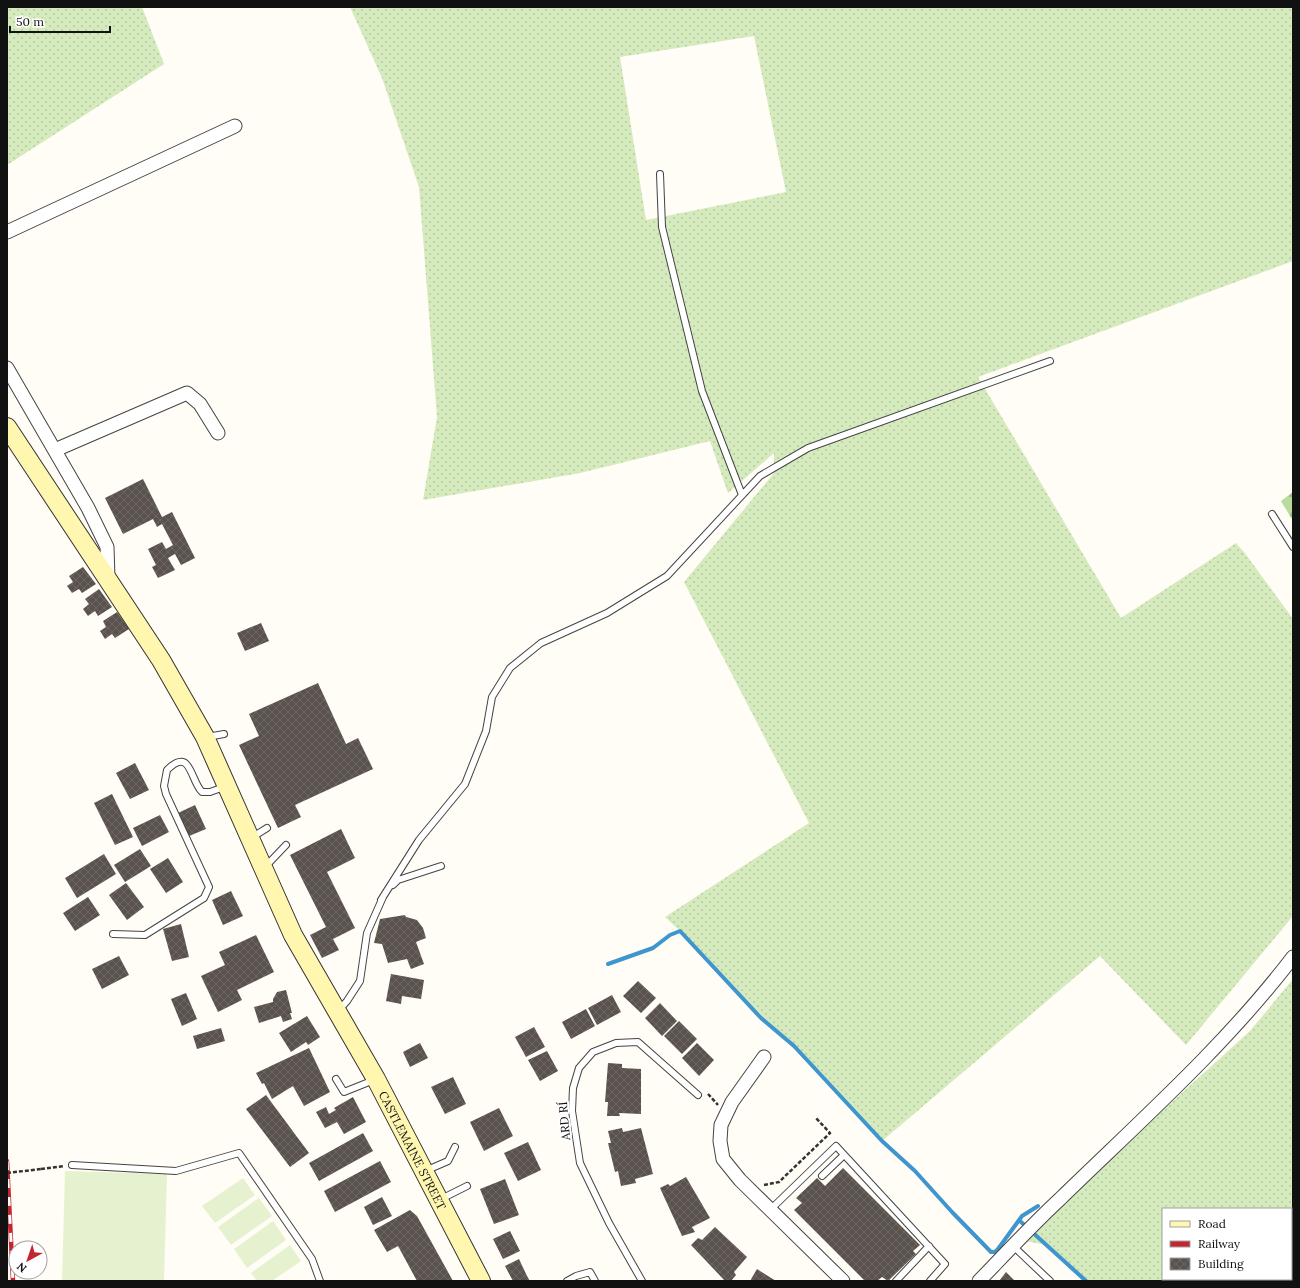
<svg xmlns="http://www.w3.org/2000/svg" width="1300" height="1288" viewBox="0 0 1300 1288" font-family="Lora,serif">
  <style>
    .grass { fill: url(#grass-dots); fill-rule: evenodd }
    .forest { fill: url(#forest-firs) }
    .pitch { fill: #e6f2cf }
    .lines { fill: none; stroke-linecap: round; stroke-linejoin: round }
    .stream { stroke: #3f96cf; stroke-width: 4 }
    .building { fill: url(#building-cross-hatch) }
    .service-casing { stroke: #444; stroke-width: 8 }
    .minor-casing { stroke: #444; stroke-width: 15 }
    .secondary-casing { stroke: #333; stroke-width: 20 }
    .path { stroke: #333; stroke-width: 2.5; stroke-dasharray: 4 2; stroke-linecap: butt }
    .service { stroke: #fff; stroke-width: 6 }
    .minor { stroke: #fff; stroke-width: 13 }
    .secondary { stroke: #fff6b0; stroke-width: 18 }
    .rail-casing { stroke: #c4262e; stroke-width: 4.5 }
    .rail { stroke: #fff; stroke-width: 3; stroke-dasharray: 9; stroke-linecap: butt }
    .path-bridge { stroke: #333; stroke-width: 2.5; stroke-dasharray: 4 2; stroke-linecap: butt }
    .labels { text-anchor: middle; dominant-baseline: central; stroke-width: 4; stroke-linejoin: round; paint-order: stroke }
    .street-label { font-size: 12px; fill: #111; stroke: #fff }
  </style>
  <defs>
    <pattern id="grass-dots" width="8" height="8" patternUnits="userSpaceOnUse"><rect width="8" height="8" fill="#d5ebbd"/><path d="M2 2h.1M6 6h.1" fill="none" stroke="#b6c8a1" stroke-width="1.8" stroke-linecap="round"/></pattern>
    <pattern id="forest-firs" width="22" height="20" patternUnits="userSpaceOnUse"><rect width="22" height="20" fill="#b9dc9c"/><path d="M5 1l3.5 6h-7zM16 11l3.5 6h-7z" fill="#9ebc85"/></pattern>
    <pattern id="building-cross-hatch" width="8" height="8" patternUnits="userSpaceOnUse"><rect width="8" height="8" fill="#5a524d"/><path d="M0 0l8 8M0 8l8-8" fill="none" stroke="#6d6662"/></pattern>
  </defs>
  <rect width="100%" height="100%" fill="#fffdf5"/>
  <path class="grass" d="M 7,7 L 142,7 L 164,64 L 7,165 Z
    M 350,7 L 1293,7 L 1293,261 L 978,377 L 1121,618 L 1236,543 L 1244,552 L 1293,619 L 1293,916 L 1186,1045 L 1100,956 L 882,1141 L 794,1046 L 761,1018 L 692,942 L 665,917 L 809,823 L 684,582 L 774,473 L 774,453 L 728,493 L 710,441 L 580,473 L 423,500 L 437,417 L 419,187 L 382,78 ZM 754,36 L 786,192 L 646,220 L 620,57 Z
    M 1293,979 L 1293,1281 L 1086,1281 L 1047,1245 L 1025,1241 L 1086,1180 L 1250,1031 ZM 1163,1209 L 1291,1209 L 1291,1279 L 1163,1279 Z"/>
  <path class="forest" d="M 1293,492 L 1293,521 L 1281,501 Z"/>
  <path class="pitch" d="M 65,1171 L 167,1174 L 164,1281 L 62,1281 Z
    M 243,1178 L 255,1195 L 215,1223 L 202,1206 Z
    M 259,1198 L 272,1216 L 231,1245 L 218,1227 Z
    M 273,1221 L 286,1240 L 247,1268 L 234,1249 Z
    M 290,1245 L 301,1261 L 272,1281 L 257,1281 L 251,1273 Z"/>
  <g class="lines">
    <path class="stream" d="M 608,964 L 653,948 L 670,935 L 680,931 L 761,1018 L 794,1046 L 882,1141 L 915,1171 L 952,1212 L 991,1252 L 995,1252 L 998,1249 L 1022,1216 L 1038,1206
      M 1020,1221 L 1086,1281"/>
  </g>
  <path class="building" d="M 143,479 L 162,517 L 172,512 L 195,558 L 181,565 L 175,554 L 168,558 L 175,570 L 158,578 L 152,567 L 156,565 L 148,549 L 162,542 L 166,549 L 173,545 L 162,524 L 157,527 L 153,519 L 123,534 L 105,498 Z
    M 83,567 L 96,584 L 82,593 L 79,589 L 72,593 L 67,586 L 73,582 L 69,576 Z
    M 99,589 L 112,607 L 98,616 L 95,611 L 88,616 L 83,609 L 89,604 L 85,599 Z
    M 117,612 L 129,629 L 115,638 L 112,634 L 105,639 L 100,631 L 106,627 L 103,621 Z
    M 261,623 L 269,641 L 245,651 L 237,633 Z
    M 318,683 L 346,744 L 358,738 L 373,769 L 295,805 L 301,817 L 278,828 L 239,745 L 259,736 L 249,714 Z
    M 135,763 L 149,790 L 130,799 L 116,773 Z
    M 112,794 L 133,837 L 115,845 L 94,803 Z
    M 195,805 L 206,829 L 189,836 L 178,813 Z
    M 160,815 L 169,832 L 142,846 L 133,828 Z
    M 341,829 L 355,858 L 327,872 L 355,928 L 333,939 L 339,950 L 322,958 L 310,935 L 326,927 L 290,855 Z
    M 140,849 L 151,866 L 125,882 L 114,865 Z
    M 104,854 L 116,874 L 77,898 L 65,878 Z
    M 168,858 L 183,882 L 166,893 L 150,869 Z
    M 126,883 L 144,907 L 127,920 L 109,895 Z
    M 231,891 L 243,916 L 223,925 L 212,900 Z
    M 88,897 L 100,915 L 75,931 L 63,913 Z
    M 405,915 L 406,917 L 417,920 L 423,928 L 426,938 L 416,942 L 424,964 L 411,969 L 407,959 L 388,963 L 382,944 L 374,943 L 380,919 Z
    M 181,924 L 189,957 L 172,961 L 163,929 Z
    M 256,935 L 274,972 L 237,990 L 242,1000 L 218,1012 L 201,976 L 225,965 L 219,952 Z
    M 119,956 L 129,975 L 102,989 L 92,969 Z
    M 391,974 L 424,980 L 421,999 L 402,996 L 401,1004 L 386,1001 Z
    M 638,981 L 656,998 L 641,1013 L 623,996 Z
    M 286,990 L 292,1013 L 290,1013 L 292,1019 L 283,1022 L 281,1016 L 259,1023 L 254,1007 L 273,1002 L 273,999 L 277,992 Z
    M 186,993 L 197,1019 L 182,1026 L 171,999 Z
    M 612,995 L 621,1012 L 597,1025 L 588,1008 Z
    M 660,1003 L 677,1021 L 662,1036 L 645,1018 Z
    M 586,1009 L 595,1026 L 571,1039 L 562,1022 Z
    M 307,1016 L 320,1037 L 308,1045 L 306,1042 L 291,1052 L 279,1033 Z
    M 679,1021 L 697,1039 L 682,1054 L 664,1036 Z
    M 534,1027 L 545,1047 L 526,1057 L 515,1037 Z
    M 221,1028 L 225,1041 L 197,1049 L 193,1036 Z
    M 420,1043 L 428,1058 L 410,1067 L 403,1052 Z
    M 697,1043 L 714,1060 L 699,1076 L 682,1058 Z
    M 309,1048 L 330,1092 L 304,1106 L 293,1086 L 272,1099 L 264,1083 L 262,1084 L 256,1073 Z
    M 547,1051 L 558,1071 L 540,1081 L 528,1060 Z
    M 608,1063 L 622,1064 L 622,1068 L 641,1069 L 641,1114 L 619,1113 L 620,1116 L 607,1116 L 608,1102 L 605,1102 Z
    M 453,1077 L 466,1104 L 445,1114 L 431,1087 Z
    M 266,1095 L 309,1153 L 290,1167 L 246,1109 Z
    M 353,1097 L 366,1122 L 344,1134 L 337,1122 L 325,1128 L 316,1112 L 326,1107 L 329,1114 L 336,1110 L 334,1108 Z
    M 499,1108 L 513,1136 L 484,1151 L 470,1122 Z
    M 622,1128 L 623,1132 L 641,1128 L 653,1174 L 635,1179 L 636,1183 L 621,1186 L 618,1171 L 615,1172 L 608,1143 L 611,1143 L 608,1131 Z
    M 363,1133 L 373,1151 L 319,1181 L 309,1163 Z
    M 528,1142 L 541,1170 L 518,1181 L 504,1153 Z
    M 380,1161 L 391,1182 L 335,1212 L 324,1191 Z
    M 843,1168 L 920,1245 L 913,1251 L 916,1254 L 888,1281 L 882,1277 L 877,1281 L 865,1281 L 794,1210 L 802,1203 L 796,1198 L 817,1178 L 825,1186 Z
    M 686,1177 L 710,1218 L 692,1227 L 695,1232 L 682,1236 L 660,1188 L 668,1184 L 670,1186 Z
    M 505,1179 L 519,1215 L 494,1224 L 480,1189 Z
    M 382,1197 L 392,1216 L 373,1225 L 364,1207 Z
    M 410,1210 L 417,1216 L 453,1281 L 417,1281 L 398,1246 L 387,1252 L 374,1230 Z
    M 715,1227 L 747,1257 L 734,1272 L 736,1275 L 731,1281 L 725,1281 L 691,1245 L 698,1238 L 702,1240 Z
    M 510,1231 L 520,1251 L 503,1259 L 493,1239 Z
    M 519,1259 L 527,1276 L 530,1281 L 513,1281 L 505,1266 Z
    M 757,1269 L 776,1281 L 750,1281 Z
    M 1006,1272 L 1015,1281 L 999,1281 Z"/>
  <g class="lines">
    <g class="service-casing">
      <path id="service" d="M 660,174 L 662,227 L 702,391 L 742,495
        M 1272,514 L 1293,547
        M 207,737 L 224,734
        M 251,838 L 267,828
        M 265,867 L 286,845
        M 393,885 L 398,880 L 441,866
        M 381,900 L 419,840 L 465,784 L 486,731 L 492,697 L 510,668 L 541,643 L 607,613 L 667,576 L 760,476 L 808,448 L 1050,361
        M 113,934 L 145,935 L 204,898 L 209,887 L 166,794 L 164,786 L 167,770 C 191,746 190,780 202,792 L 210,792 L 224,787
        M 339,1010 L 347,1001 L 360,981 L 367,933 L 383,897
        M 336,1079 L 344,1092 L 374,1080
        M 72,1165 L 176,1171 L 239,1153 L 312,1259 L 320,1281
        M 425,1171 L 448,1161 L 455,1147
        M 822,1176 L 844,1155
        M 441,1199 L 467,1186
        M 770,1210 L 836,1146 L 945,1264 L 930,1281
        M 1013,1246 L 1050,1281
        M 567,1281 L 576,1276 L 590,1272 L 595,1281
        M 642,1281 L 609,1223 L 580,1163 L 572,1111 L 573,1088 L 579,1068 L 593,1052 L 616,1043 L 638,1042 L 698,1095
        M 896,1281 L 929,1246"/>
    </g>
    <g class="minor-casing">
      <path id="minor" d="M 7,232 L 235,126
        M 7,368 L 88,508 L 107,547 L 108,578
        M 55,450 L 187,393 L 200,404 L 218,433
        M 764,1057 L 732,1102 L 721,1125 L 720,1141 L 723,1159 L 740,1180 L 843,1281
        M 979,1281 C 1006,1253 1032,1225 1060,1199 C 1140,1121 1225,1046 1293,957"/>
    </g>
    <g class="secondary-casing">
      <g id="secondary">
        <path id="s1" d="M 7,427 L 161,660 L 205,737 L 293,935 L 376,1079 L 481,1281"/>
      </g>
    </g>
    <path class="path" d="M 708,1094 L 718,1105
      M 41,1169 L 64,1166
      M 764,1185 L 779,1182 L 830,1133 L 815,1117"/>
    <use href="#service" class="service"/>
    <use href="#minor" class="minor"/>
    <use href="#secondary" class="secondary"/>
    <g class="rail-casing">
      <path id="rail" d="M 7,1161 L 13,1281"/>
    </g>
    <use href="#rail" class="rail"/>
    <path class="path-bridge" d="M 7,1173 L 41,1169"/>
  </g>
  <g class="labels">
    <g class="street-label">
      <text transform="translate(564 1121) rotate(-95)">ARD RÍ</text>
      <text stroke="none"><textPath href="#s1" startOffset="831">CASTLEMAINE STREET</textPath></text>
    </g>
  </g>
  <rect width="1300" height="1288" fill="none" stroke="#111111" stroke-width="16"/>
  <rect x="1162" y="1208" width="130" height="72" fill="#ffffff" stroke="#a0a0a0"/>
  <rect x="1170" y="1221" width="20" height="6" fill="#fff6b0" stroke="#a0a0a0"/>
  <text x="1198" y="1228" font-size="12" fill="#111111">Road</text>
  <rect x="1170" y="1241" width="20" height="6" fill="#c4262e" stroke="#a0a0a0"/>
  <text x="1198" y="1248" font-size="12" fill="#111111">Railway</text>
  <rect x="1170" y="1258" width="20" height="12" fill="url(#building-cross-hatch)" stroke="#a0a0a0"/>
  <text x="1198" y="1268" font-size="12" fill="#111111">Building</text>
  <g transform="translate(28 1260) rotate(220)"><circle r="19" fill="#ffffff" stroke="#a0a0a0"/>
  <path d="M0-3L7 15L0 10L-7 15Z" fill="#c4262e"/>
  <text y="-6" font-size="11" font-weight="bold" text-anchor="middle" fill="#111111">N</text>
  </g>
  <path d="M10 26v6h100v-6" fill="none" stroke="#111111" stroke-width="2"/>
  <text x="16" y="26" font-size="12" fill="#111111" stroke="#ffffff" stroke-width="3" paint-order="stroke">50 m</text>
</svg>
